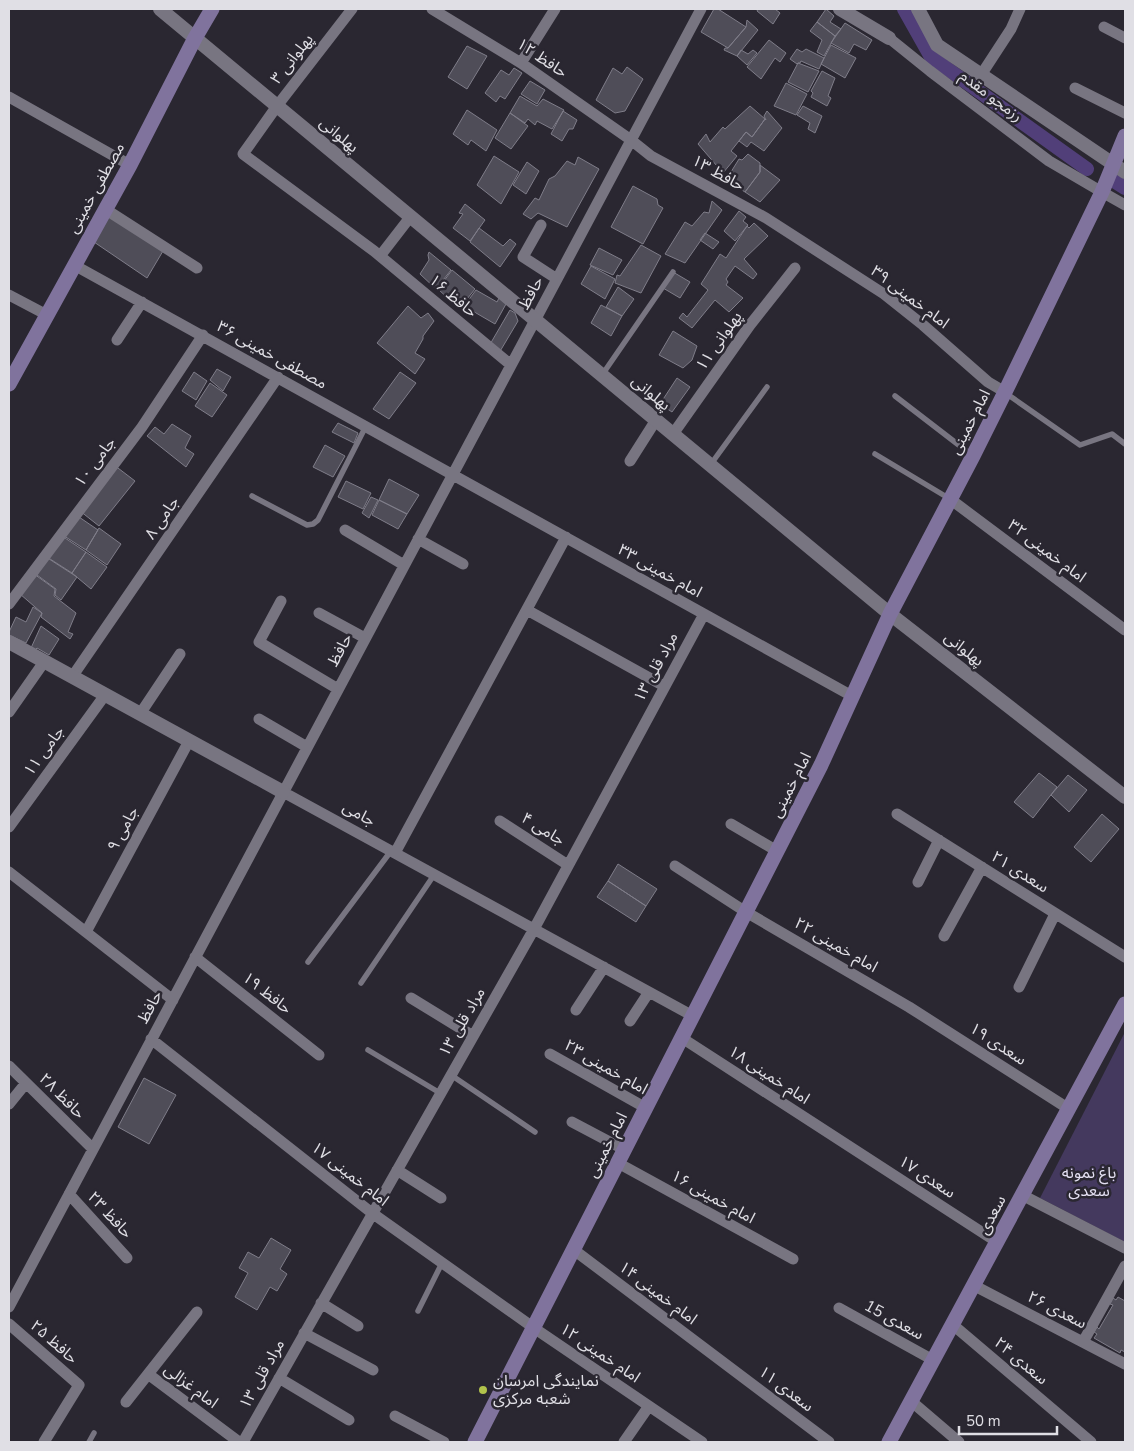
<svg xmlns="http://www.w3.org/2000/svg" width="1134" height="1451" viewBox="0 0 1134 1451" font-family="'Nunito Sans','Noto Sans Arabic',sans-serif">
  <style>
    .green { fill: #44395e }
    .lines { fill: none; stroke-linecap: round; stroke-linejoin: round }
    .canal { stroke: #513f79; stroke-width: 14 }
    .building { fill: #4f4d58; stroke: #7f7d89 }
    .service { stroke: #787581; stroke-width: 5.5 }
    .minor { stroke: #787581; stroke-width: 11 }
    .tertiary { stroke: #787581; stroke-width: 14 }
    .secondary { stroke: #80739d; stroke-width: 15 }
    .poi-dot { fill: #b2c34c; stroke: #2a2731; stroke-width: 2 }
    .labels { text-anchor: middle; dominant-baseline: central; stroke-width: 5; stroke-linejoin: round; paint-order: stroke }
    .street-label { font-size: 16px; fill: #e0dfe5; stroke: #2a2731 }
    .park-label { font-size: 16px; fill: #e3dff1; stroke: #2a2731 }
    .poi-label { font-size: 16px; fill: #e0dfe5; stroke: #2a2731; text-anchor: start }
  </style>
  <rect width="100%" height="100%" fill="#2a2731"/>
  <path class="green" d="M 1125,1032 L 1125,1242 L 1040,1198 Z"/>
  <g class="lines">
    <path class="canal" d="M 904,9 L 931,57 L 1087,169
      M 1114,181 L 1125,188"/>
  </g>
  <path class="building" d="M 714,9 L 718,9 L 746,27 L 728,48 L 701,32 Z
    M 758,9 L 775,9 L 780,13 L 773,24 L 757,11 Z
    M 826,9 L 834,16 L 830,22 L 841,29 L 835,36 L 817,22 Z
    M 747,20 L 758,30 L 737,56 L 724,50 L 725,48 L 728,48 L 746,27 Z
    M 817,22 L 835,36 L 824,56 L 817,52 L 822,40 L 810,31 Z
    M 845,23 L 872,40 L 866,50 L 854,44 L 849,53 L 831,43 Z
    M 769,40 L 786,53 L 780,62 L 775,58 L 761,79 L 747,67 Z
    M 831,45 L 856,58 L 845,78 L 821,64 Z
    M 467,46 L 487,56 L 467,89 L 448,77 Z
    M 797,49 L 802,52 L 806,49 L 824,58 L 819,69 L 801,61 L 800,63 L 798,63 L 797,64 L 790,59 Z
    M 741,50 L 748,54 L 753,50 L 757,53 L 747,65 L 737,56 Z
    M 798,63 L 819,71 L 808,92 L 788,82 Z
    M 627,67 L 643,79 L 625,111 L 615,113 L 596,100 L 613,68 L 622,74 Z
    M 514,68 L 522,73 L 505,99 L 500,96 L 496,102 L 485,93 L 501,70 L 509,75 Z
    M 822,71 L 835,78 L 828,96 L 831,98 L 827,106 L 811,97 L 813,93 L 811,91 Z
    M 530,81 L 545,90 L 537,104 L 521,94 Z
    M 786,83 L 807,94 L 796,115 L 774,106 Z
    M 520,96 L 537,106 L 543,99 L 564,110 L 552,129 L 537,121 L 535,125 L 528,119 L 525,123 L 510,113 Z
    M 750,106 L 765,119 L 752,137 L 746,132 L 731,151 L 737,156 L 723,173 L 698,144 L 706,134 L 710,142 L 723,127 L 725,129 Z
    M 803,106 L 822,116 L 815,133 L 808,129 L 810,123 L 797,115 Z
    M 467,110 L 497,130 L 486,151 L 471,140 L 468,145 L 453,134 Z
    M 563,111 L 577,120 L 573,129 L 569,129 L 562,141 L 551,134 Z
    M 767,111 L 782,128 L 764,151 L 751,142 L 747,147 L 739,141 L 746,132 L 752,137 L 765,119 L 766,120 L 764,116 Z
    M 510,113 L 528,126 L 511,149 L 495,138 Z
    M 748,154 L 760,163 L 760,172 L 745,192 L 726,180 L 739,159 L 742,160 Z
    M 494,156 L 519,172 L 501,204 L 477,185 Z
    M 578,157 L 599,169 L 567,227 L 538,213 L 531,219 L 523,214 L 535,198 L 539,200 L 549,179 L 555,176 L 567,161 L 575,165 Z
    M 527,162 L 539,171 L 526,194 L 513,185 Z
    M 760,165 L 780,180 L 760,202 L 745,192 L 760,172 Z
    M 633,186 L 657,199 L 658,205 L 663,208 L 643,244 L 611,227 Z
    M 712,201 L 722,210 L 685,263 L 665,254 L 685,222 L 692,226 L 704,212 L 709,213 Z
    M 465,204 L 485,220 L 470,241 L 453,228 L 463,214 L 459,213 Z
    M 739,211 L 746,217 L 743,221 L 748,225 L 735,241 L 724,231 Z
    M 109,214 L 163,251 L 147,278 L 94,242 Z
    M 754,223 L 768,236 L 744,259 L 757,274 L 753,279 L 735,266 L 726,279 L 728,282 L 726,285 L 743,298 L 729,312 L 715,300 L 692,328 L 679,318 L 683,313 L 687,317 L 708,290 L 701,284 L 720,254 L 726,258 L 747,226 L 749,228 Z
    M 479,228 L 503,246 L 510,239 L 516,244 L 500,267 L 470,242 Z
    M 705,233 L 719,242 L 713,249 L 700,240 Z
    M 641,245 L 661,256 L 641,293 L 615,283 L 617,275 L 620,276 Z
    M 599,248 L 622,260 L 613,275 L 590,265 Z
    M 429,252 L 451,270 L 436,289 L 420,274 L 429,260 L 428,255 Z
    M 591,266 L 615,279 L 605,299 L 581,284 Z
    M 452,270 L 475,289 L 463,304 L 456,299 L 453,303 L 438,289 Z
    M 673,272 L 690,282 L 680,298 L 663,288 Z
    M 618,287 L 634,299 L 622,316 L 606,307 Z
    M 476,290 L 497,302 L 499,298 L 506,304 L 495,324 L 464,306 Z
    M 601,305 L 622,316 L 611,336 L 591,323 Z
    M 408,306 L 421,318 L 428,313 L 434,321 L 423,336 L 423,339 L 415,353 L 425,359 L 415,374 L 377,343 Z
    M 510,310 L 515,313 L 518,321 L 499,353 L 489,346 Z
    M 673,331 L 697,346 L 692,360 L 683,368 L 659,355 Z
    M 217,369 L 231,377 L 223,391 L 210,380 Z
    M 194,372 L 207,381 L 196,400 L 182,391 Z
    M 400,372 L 416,383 L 389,419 L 373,409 Z
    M 677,378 L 690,387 L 672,412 L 660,404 Z
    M 210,383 L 227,395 L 212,417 L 195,406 Z
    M 338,423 L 358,433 L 354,443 L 332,432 Z
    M 172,424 L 191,436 L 185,448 L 194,454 L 186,467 L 147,436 L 155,427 L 164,434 Z
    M 325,445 L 345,456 L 333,477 L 313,467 Z
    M 114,465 L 135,481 L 99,526 L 80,511 Z
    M 389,479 L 419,495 L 407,514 L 379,500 Z
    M 346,481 L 371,493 L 363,509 L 338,497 Z
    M 371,497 L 378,500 L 369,518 L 362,513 Z
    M 379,500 L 407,514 L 398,529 L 372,515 Z
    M 79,517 L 98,530 L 86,550 L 61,534 Z
    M 99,528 L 121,544 L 107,565 L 86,550 Z
    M 62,536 L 86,552 L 72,573 L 47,557 Z
    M 86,552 L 107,567 L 91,589 L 72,573 Z
    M 46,557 L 77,577 L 61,600 L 55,595 L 56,589 L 37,575 Z
    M 34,574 L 55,589 L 54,596 L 76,613 L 68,632 L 73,634 L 70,639 L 41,617 L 42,613 L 20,594 Z
    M 33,607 L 42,613 L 26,643 L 9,635 L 9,632 L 16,617 L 26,622 Z
    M 41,626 L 59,639 L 49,655 L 37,648 L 34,651 L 31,648 Z
    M 1039,773 L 1057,787 L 1033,818 L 1014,802 Z
    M 1068,775 L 1087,790 L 1069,812 L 1051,795 Z
    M 1102,814 L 1119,829 L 1091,862 L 1074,847 Z
    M 618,864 L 657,889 L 646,906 L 608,881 Z
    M 608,881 L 646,906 L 636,922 L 597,897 Z
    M 144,1078 L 176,1095 L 149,1144 L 118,1127 Z
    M 271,1238 L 291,1250 L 280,1269 L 287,1274 L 277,1291 L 270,1287 L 257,1310 L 235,1297 L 248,1273 L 239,1268 L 248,1252 L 259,1258 Z
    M 1118,1297 L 1125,1301 L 1125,1352 L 1121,1350 L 1120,1353 L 1094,1338 L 1097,1334 L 1094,1332 L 1097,1327 L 1099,1329 L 1113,1305 L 1110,1304 L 1113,1298 L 1116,1300 Z"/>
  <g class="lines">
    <path class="service" d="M 602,375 L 673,272
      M 1007,394 L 1080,445 L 1112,434 L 1125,444
      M 895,396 L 973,456
      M 875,454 L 950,499
      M 711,464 L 767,387
      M 252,496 L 307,525 L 313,524 L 318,520 L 366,426
      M 308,962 L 391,851
      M 361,983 L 434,875
      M 368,1050 L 440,1093
      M 451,1075 L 535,1132
      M 418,1311 L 442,1263
      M 89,1442 L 94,1433"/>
    <path class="minor" d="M 352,9 L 277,106 L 243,154 L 374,251 L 511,365
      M 432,9 L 521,63 L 631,140 L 651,156 L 766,218 L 884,294 L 923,325 L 988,382 L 1005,392
      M 1104,27 L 1125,38
      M 889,38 L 930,71 L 1049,161 L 1102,192 L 1125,205
      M 521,63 L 555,9
      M 981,75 L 1011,29 L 1020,9
      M 1075,88 L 1125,113
      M 9,97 L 130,165
      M 105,209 L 197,268
      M 541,225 L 523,257 L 557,279
      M 380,256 L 411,216
      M 74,265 L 852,696
      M 9,295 L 47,315
      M 117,340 L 142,302
      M 673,434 L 750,325 L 795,268
      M 630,461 L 656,420
      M 950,499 L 1125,630
      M 345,530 L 404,565
      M 418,539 L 463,564
      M 281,601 L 259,642 L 338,689
      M 9,604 L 142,427 L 203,335
      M 527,610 L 664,686
      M 319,613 L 365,638
      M 72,677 L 278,377
      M 9,712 L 44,662
      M 140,714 L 180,654
      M 259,719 L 307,747
      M 283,792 L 693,1016
      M 897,814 L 1125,957
      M 500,821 L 568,865
      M 731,824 L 777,851
      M 9,827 L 105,695
      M 395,853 L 566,537
      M 675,866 L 746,912 L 909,1007 L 1069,1109
      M 9,872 L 173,1000
      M 918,882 L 939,840
      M 86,932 L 189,741
      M 944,936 L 982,867
      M 195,957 L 319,1055
      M 1019,987 L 1055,914
      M 411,998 L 473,1036
      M 576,1010 L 604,967
      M 630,1021 L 649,992
      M 682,1038 L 997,1242
      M 151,1039 L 372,1213 L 534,1328 L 702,1442
      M 550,1054 L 646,1108
      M 9,1066 L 93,1149
      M 9,1104 L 26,1083
      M 572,1122 L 625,1150
      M 618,1163 L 793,1259
      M 397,1170 L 441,1198
      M 69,1194 L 127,1258
      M 1022,1195 L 1125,1248
      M 574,1250 L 829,1442
      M 973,1285 L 1125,1364
      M 321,1303 L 358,1326
      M 9,1307 L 701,9
      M 839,1308 L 933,1360
      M 9,1324 L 79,1385 L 44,1442
      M 952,1324 L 1091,1442
      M 304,1333 L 373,1370
      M 1083,1342 L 1125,1266
      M 148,1374 L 239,1442
      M 279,1378 L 349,1420
      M 911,1401 L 959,1442
      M 126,1402 L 197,1312
      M 395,1416 L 444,1442
      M 243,1442 L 534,929 L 704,614
      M 624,1442 L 649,1406"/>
    <path class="tertiary" d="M 160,9 L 890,614 L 1125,797
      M 840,9 L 889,38
      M 918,9 L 937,45 L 1125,172
      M 9,642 L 283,792"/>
    <path class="secondary" d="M 9,384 L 130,165 L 195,38 L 212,9
      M 475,1442 L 821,765 L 890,614 L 973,456 L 1005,392 L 1102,192 L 1125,136
      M 889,1442 L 1125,1004"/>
  </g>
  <circle class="poi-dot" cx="483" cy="1390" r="5"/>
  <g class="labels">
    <g class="street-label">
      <text transform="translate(542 58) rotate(34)">حافظ ۱۲</text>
      <text transform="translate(292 59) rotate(-52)">پهلوانی ۳</text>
      <text transform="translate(991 96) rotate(37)">رزمجو مقدم</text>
      <text transform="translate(339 135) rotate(40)">پهلوانی</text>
      <text transform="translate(718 173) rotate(29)">حافظ ۱۳</text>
      <text transform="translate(96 188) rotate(-61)">مصطفی خمینی</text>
      <text transform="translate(531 293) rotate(-62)">حافظ</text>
      <text transform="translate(453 296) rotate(40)">حافظ ۱۶</text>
      <text transform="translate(910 297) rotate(37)">امام خمینی ۳۹</text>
      <text transform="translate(719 341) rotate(-55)">پهلوانی ۱۱</text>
      <text transform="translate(272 355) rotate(29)">مصطفی خمینی ۳۶</text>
      <text transform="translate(651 393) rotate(40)">پهلوانی</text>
      <text transform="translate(970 422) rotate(-63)">امام خمینی</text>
      <text transform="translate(95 462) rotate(-53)">جامی ۱۰</text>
      <text transform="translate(162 518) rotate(-56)">جامی ۸</text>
      <text transform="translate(1047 551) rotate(37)">امام خمینی ۳۲</text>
      <text transform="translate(660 571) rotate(29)">امام خمینی ۳۳</text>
      <text transform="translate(964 649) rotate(38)">پهلوانی</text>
      <text transform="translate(340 650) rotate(-62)">حافظ</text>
      <text transform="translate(656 667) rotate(-62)">مراد قلی ۱۳</text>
      <text transform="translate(44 751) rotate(-54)">جامی ۱۱</text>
      <text transform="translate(791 785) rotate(-63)">امام خمینی</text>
      <text transform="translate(359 814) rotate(29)">جامی</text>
      <text transform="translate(123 829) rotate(-62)">جامی ۹</text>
      <text transform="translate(543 829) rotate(32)">جامی ۴</text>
      <text transform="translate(1020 872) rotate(32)">سعدی ۲۱</text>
      <text transform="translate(836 945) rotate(30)">امام خمینی ۲۲</text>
      <text transform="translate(267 993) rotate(38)">حافظ ۱۹</text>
      <text transform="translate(150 1007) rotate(-62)">حافظ</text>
      <text transform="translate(462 1022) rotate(-60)">مراد قلی ۱۳</text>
      <text transform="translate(998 1044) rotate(33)">سعدی ۱۹</text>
      <text transform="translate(606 1067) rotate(30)">امام خمینی ۲۳</text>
      <text transform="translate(769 1075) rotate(33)">امام خمینی ۱۸</text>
      <text transform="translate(62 1096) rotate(45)">حافظ ۲۸</text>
      <text transform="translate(607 1145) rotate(-63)">امام خمینی</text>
      <text transform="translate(350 1174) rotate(38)">امام خمینی ۱۷</text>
      <text transform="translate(927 1177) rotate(33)">سعدی ۱۷</text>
      <text transform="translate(713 1197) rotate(29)">امام خمینی ۱۶</text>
      <text transform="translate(110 1215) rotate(47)">حافظ ۲۳</text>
      <text transform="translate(992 1215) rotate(-62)">سعدی</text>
      <text transform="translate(658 1293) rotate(37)">امام خمینی ۱۴</text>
      <text transform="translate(1057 1310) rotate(27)">سعدی ۲۶</text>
      <text transform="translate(894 1320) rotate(29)">سعدی 15</text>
      <text transform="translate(54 1342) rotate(41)">حافظ ۲۵</text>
      <text transform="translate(600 1353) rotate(34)">امام خمینی ۱۲</text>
      <text transform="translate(1021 1361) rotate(40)">سعدی ۲۴</text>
      <text transform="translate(262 1374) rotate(-61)">مراد قلی ۱۳</text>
      <text transform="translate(191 1386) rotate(37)">امام غزالی</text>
      <text transform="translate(786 1389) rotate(37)">سعدی ۱۱</text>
    </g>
    <g class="park-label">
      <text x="1089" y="1173">باغ نمونه<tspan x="1089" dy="18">سعدی</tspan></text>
    </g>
    <g class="poi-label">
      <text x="493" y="1381">نمایندگی امرسان<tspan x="493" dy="18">شعبه مرکزی</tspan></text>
    </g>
  </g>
  <rect width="1134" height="1451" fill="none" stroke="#e0dfe5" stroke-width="20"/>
  <path d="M959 1426v8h98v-8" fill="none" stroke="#e0dfe5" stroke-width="2.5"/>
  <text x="966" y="1426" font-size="15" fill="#e0dfe5" stroke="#2a2731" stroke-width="4" paint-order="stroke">50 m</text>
</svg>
